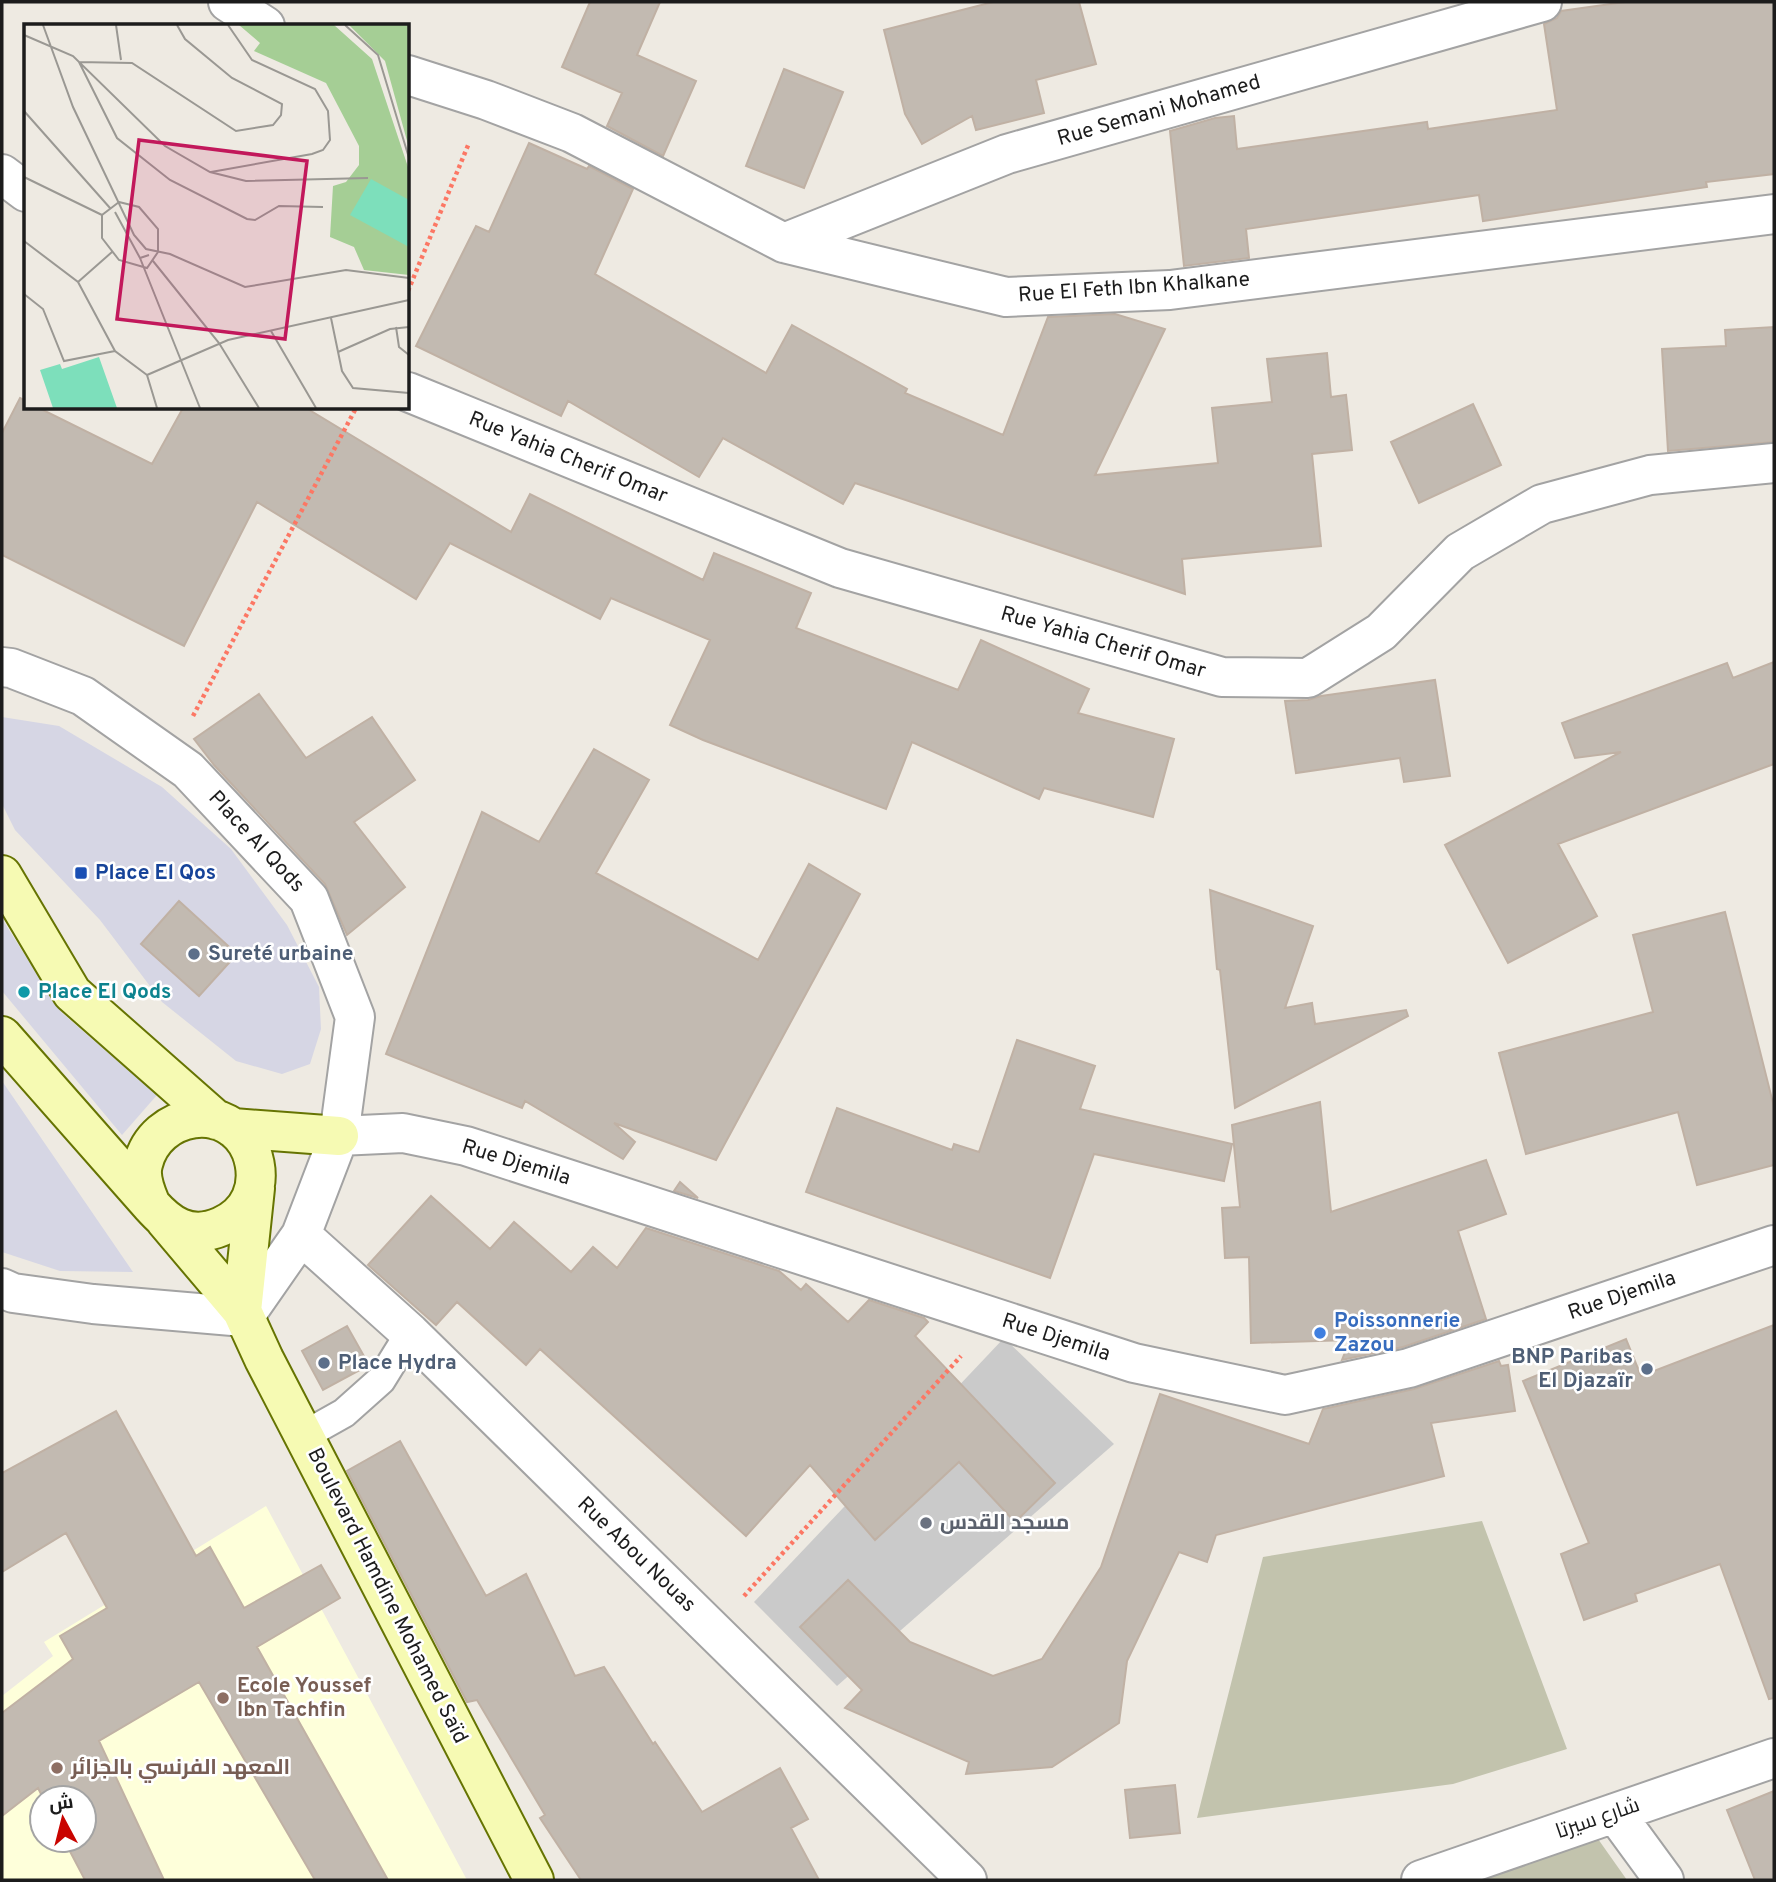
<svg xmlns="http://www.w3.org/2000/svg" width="1776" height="1882" viewBox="0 0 1776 1882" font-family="Overpass,Cairo,sans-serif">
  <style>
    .education { fill: #feffda; fill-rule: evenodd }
    .religious { fill: #cacaca }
    .construction { fill: #c2c3ad }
    .plaza { fill: #d6d6e4 }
    .building { fill: #c2bab1; stroke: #c0b1a4; stroke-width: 2 }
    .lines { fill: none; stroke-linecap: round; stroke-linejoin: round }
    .lane-casing { stroke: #a3a3a3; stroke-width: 32 }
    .street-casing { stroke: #a3a3a3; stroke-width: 42 }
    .secondary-casing { stroke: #667402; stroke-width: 42 }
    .path { stroke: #fc7764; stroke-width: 4.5; stroke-dasharray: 3.5 3.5; stroke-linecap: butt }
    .lane { stroke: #fff; stroke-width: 28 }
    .street { stroke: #fff; stroke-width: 38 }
    .secondary { stroke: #f6fab3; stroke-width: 38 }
    .transit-dot { fill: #1a4fb4; stroke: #fff; stroke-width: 2.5 }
    .service-dot { fill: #5c6f8a; stroke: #fff; stroke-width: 2.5 }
    .culture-dot { fill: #0f9aa8; stroke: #fff; stroke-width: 2.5 }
    .shop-dot { fill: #3f7fe0; stroke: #fff; stroke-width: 2.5 }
    .worship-dot { fill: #6b7280; stroke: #fff; stroke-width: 2.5 }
    .education-dot { fill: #8d6e63; stroke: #fff; stroke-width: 2.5 }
    .labels { text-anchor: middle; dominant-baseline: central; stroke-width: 5; stroke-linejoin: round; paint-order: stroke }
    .street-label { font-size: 21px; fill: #1c1c1c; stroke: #fff }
    .transit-label { font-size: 21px; font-weight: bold; fill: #164399; stroke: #fff; text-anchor: start }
    .service-label { font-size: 21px; font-weight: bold; fill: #4e5e75; stroke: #fff; text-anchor: start }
    .culture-label { font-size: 21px; font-weight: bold; fill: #0d838f; stroke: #fff; text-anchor: start }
    .shop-label { font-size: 21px; font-weight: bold; fill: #366cbe; stroke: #fff; text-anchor: start }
    .worship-label { font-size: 21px; font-weight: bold; fill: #5b616d; stroke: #fff; text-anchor: start }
    .education-label { font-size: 21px; font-weight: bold; fill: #785e54; stroke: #fff; text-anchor: start }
    .inset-road { fill: none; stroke: #9a9893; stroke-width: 2 }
    .view { fill: #c2185b; fill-opacity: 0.15; stroke: #c2185b; stroke-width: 3.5 }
    .inset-edge { fill: none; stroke: #1c1c1c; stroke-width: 3.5 }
  </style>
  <rect width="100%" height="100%" fill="#eeeae2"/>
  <path class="education" d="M 266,1506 L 467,1880 L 2,1880 L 2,1696 L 53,1656 L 44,1642 ZM 42,1798 L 84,1798 L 84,1840 L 42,1840 Z"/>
  <path class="religious" d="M 1004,1338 L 1114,1444 L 837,1686 L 754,1602 Z"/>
  <path class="construction" d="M 1482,1521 L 1567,1749 L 1453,1784 L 1197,1818 L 1263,1557 Z
    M 1598,1839 L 1627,1880 L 1482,1880 Z"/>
  <path class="plaza" d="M 2,717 L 59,726 L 162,787 L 231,849 L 287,925 L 319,987 L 321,1029 L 310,1064 L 282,1074 L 236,1061 L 162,1002 L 100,920 L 15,830 L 2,804 Z
    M 2,919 L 62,1013 L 157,1095 L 122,1135 L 2,991 Z
    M 2,1081 L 133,1272 L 60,1271 L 2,1252 Z"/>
  <path class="building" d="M 590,2 L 660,2 L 637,55 L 696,81 L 663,156 L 607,126 L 622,93 L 562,67 Z
    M 993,2 L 1079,2 L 1096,64 L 1036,80 L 1044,113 L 976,130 L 972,116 L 922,144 L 905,114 L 884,30 Z
    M 1625,2 L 1774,2 L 1774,174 L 1706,182 L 1707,187 L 1483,221 L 1479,195 L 1246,229 L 1249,258 L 1184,266 L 1170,131 L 1215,118 L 1234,116 L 1237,149 L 1427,122 L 1428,129 L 1557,110 L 1544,24 L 1557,18 L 1561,11 Z
    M 784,69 L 843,92 L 804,188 L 746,166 Z
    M 529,143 L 587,169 L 589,166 L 633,189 L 595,274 L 766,373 L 792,325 L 907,389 L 905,393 L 1003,435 L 1048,317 L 1115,314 L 1165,329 L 1095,475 L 1218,463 L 1212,408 L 1272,402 L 1267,359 L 1327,353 L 1331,397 L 1346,395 L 1352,450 L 1312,454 L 1321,546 L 1182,559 L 1185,594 L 855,483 L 843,504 L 723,438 L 699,477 L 568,401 L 561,416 L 416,346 L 476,226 L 489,232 Z
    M 1774,327 L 1774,442 L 1668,451 L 1662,349 L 1726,346 L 1725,330 Z
    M 20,398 L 26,401 L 26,408 L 39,408 L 152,464 L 183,408 L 306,408 L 511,532 L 530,494 L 703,580 L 714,553 L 811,593 L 796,628 L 958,690 L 981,640 L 1089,689 L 1078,713 L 1174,739 L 1153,817 L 1044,788 L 1039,799 L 912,742 L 886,809 L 703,740 L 670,725 L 710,640 L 611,598 L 600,619 L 450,543 L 416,599 L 257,502 L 184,646 L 2,555 L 2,433 Z
    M 1473,404 L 1501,465 L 1419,503 L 1391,442 Z
    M 1774,662 L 1774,764 L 1558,844 L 1597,916 L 1508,963 L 1445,845 L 1621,752 L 1575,758 L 1562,723 L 1727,663 L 1733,678 Z
    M 1435,680 L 1450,776 L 1404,782 L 1400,758 L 1296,773 L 1285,701 L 1308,700 L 1321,696 Z
    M 259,694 L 306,758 L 372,717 L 415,780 L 354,822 L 405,887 L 347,935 L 325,884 L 214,765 L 194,739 Z
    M 594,749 L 649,780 L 596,873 L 758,960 L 809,864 L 860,894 L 716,1160 L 614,1123 L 635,1142 L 623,1159 L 525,1101 L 522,1108 L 386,1054 L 482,812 L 539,842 Z
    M 1210,890 L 1313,926 L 1285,1008 L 1312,1003 L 1315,1024 L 1406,1010 L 1408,1016 L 1235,1108 L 1220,970 L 1217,969 Z
    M 179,901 L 237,954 L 199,996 L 141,944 Z
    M 1725,912 L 1774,1107 L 1774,1165 L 1697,1185 L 1678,1112 L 1526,1154 L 1499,1053 L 1653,1012 L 1633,935 Z
    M 1017,1040 L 1095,1066 L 1080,1109 L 1232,1144 L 1224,1181 L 1094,1154 L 1050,1278 L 806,1192 L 837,1108 L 952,1150 L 954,1144 L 979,1152 Z
    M 1320,1102 L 1331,1212 L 1486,1160 L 1506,1214 L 1458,1231 L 1486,1319 L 1403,1347 L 1342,1360 L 1350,1340 L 1251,1343 L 1249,1257 L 1225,1258 L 1222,1208 L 1240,1207 L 1232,1125 Z
    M 680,1182 L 698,1198 L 674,1191 Z
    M 431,1196 L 490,1249 L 514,1222 L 571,1272 L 593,1247 L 617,1268 L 646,1228 L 779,1271 L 801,1290 L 806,1284 L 848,1322 L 869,1300 L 924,1318 L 928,1322 L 915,1336 L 1055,1483 L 1015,1522 L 959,1462 L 875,1540 L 810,1465 L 746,1536 L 540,1349 L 526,1365 L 457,1302 L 436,1325 L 368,1265 Z
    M 1774,1325 L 1774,1698 L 1769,1699 L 1720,1564 L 1635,1594 L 1637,1601 L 1584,1620 L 1561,1554 L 1589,1543 L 1523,1381 L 1626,1339 L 1641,1376 Z
    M 347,1326 L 369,1365 L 323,1390 L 302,1351 Z
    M 1499,1361 L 1501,1366 L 1508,1365 L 1515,1411 L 1431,1423 L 1444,1476 L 1216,1535 L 1207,1562 L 1179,1552 L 1127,1661 L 1119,1723 L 1052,1767 L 966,1774 L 969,1762 L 845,1708 L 862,1690 L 800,1627 L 848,1580 L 910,1642 L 993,1676 L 1042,1659 L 1101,1567 L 1160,1394 L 1309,1444 L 1323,1409 L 1414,1389 Z
    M 116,1411 L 196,1556 L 210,1547 L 244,1608 L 321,1565 L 340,1598 L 257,1647 L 388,1880 L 315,1880 L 199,1682 L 99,1741 L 164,1880 L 85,1880 L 64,1840 L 84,1840 L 84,1798 L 43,1798 L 38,1788 L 2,1816 L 2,1713 L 73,1659 L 60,1636 L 107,1608 L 66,1533 L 2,1572 L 2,1473 Z
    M 400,1441 L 486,1596 L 526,1574 L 575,1676 L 604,1667 L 653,1744 L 655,1742 L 702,1812 L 780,1768 L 808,1819 L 791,1828 L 819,1880 L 581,1880 L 540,1818 L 545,1815 L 477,1700 L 467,1702 L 347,1471 Z
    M 1175,1785 L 1180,1833 L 1130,1838 L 1125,1790 Z
    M 1774,1791 L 1774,1880 L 1755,1880 L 1727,1810 Z"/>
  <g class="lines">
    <g class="lane-casing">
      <path id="lane" d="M 303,1436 L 344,1413 L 381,1380 L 410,1333"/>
    </g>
    <g class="street-casing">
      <path id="street" d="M 228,2 L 265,26
        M 408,75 L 486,100 L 572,133 L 784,243 L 1006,297 L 1170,290 L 1774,214
        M 2,174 L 26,192
        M 784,243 L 1007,154 L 1542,2
        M 408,392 L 840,568 L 1222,677 L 1308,678 L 1381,632 L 1460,552 L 1542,504 L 1650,475 L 1774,463
        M 2,667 L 11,668 L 83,696 L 188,770 L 309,899 L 355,1017 L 339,1136 L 301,1235 L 244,1317 L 93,1304 L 13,1293 L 2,1288
        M 339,1136 L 403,1133 L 466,1146 L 1134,1363 L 1285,1395 L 1409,1368 L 1774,1245
        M 301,1235 L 410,1333 L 967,1880
        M 1615,1813 L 1664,1880
        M 1421,1880 L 1774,1758"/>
    </g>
    <g class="secondary-casing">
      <path id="secondary" d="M 2,875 L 72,993 L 216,1120
        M 2,1036 L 151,1205 C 160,1215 168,1223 180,1228 C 206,1239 240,1223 251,1198 C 258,1182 257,1167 251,1151 C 229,1099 155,1112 143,1164 C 139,1178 146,1193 151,1205
        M 233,1128 L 339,1136
        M 165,1220 L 242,1311 L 264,1359 L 534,1880
        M 242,1311 L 255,1188"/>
    </g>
    <path class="path" d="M 408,291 L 469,143
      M 193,716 L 356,408
      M 744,1596 L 961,1356"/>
    <use href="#lane" class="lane"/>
    <use href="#street" class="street"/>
    <use href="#secondary" class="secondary"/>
  </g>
  <rect class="transit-dot" x="74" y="866" width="14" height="14" rx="3.5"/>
  <g class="service-dot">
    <circle cx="194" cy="954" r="7"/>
    <circle cx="324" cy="1363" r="7"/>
    <circle cx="1647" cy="1369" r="7"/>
  </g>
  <circle class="culture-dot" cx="24" cy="992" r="7"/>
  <circle class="shop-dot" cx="1320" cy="1333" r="7"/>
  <circle class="worship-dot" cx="926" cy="1523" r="7"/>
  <g class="education-dot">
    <circle cx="223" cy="1698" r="7"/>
    <circle cx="57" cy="1768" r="7"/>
  </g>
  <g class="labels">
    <g class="street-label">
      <text transform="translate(1159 111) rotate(-16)">Rue Semani Mohamed</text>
      <text transform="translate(1134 288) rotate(-4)">Rue El Feth Ibn Khalkane</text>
      <text transform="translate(568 458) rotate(22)">Rue Yahia Cherif Omar</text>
      <text transform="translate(1103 643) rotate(16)">Rue Yahia Cherif Omar</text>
      <text transform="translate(256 842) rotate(47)">Place Al Qods</text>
      <text transform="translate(516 1163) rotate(17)">Rue Djemila</text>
      <text transform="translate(1622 1296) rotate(-19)">Rue Djemila</text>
      <text transform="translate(1056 1338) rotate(18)">Rue Djemila</text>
      <text transform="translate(636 1555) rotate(44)">Rue Abou Nouas</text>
      <text transform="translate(387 1596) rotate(63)">Boulevard Hamdine Mohamed Saïd</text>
      <text transform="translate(1598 1819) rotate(-19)">شارع سيرتا</text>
    </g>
    <g class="transit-label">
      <text x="95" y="873">Place El Qos</text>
    </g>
    <g class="service-label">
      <text x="208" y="954">Sureté urbaine</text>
      <text x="1633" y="1357" text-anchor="end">BNP Paribas<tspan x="1633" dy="24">El Djazaïr</tspan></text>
      <text x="338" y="1363">Place Hydra</text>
    </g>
    <g class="culture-label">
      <text x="38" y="992">Place El Qods</text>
    </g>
    <g class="shop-label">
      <text x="1334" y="1321">Poissonnerie<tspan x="1334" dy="24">Zazou</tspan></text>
    </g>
    <g class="worship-label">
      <text x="940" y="1523">مسجد القدس</text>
    </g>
    <g class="education-label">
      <text x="237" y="1686">Ecole Youssef<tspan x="237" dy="24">Ibn Tachfin</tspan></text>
      <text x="71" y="1768">المعهد الفرنسي بالجزائر</text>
    </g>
  </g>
  <g transform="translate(24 24)">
    <rect width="385" height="385" fill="#eeeae2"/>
    <path d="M 215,1 L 310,1 L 348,35 L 385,146 L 385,251 L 340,246 L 330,223 L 306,213 L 309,162 L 322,158 L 335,141 L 335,122 L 302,59 L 230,27 L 236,19 ZM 325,1 L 385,1 L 385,124 L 361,37 Z" fill="#a5ce95"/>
    <path d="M 347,155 L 385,176 L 385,223 L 326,191 ZM 75,333 L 93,384 L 29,384 L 16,346 L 36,340 L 38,345 Z" fill="#7ddfbb"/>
    <path class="inset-road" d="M 19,1 L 49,83 L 110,211 L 122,225 L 146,230 L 221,263 L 322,246 L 385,254M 92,1 L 97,36M 153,1 L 161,15 L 208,54 L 258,80 L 257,91 L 249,101 L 212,107 L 108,39 L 55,38 L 93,114 L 146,156 L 223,195 L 231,196 L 255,182 L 299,183M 321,1 L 354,31 L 385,134M 0,11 L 49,32 L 141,122 L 186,148 L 222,157 L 344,154M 0,87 L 86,184M 187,148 L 288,130 L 299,126 L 306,116 L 304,87 L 291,65 L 228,36 L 204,1M 0,153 L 78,191M 95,178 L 115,183 L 134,205 L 134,228 L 123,244 L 95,236 L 78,214 L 78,191 ZM 91,188 L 116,234 L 125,231M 0,217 L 54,258 L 91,327 L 123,351M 116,234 L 176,384M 129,237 L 195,319 L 235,384M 54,258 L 88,228M 0,270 L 19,285 L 40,337 L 91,327M 307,294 L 318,347 L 329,364 L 385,369M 372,303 L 375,323 L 385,331M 247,307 L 292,384M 314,328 L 366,305 L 385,303M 123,351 L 204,316 L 385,276M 123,351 L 133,384"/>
    <path class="view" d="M 115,116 L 283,137 L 261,315 L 93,295 Z"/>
    <rect width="385" height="385" class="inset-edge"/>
  </g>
  <rect width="1776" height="1882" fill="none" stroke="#1c1c1c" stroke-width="7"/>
  <g transform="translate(63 1819) rotate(353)"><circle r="33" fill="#ffffff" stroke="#a4a4a4" stroke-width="2"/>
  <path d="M0-5L12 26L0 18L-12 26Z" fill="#c90400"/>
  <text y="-10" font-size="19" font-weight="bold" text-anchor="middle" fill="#1c1c1c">ش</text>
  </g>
</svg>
